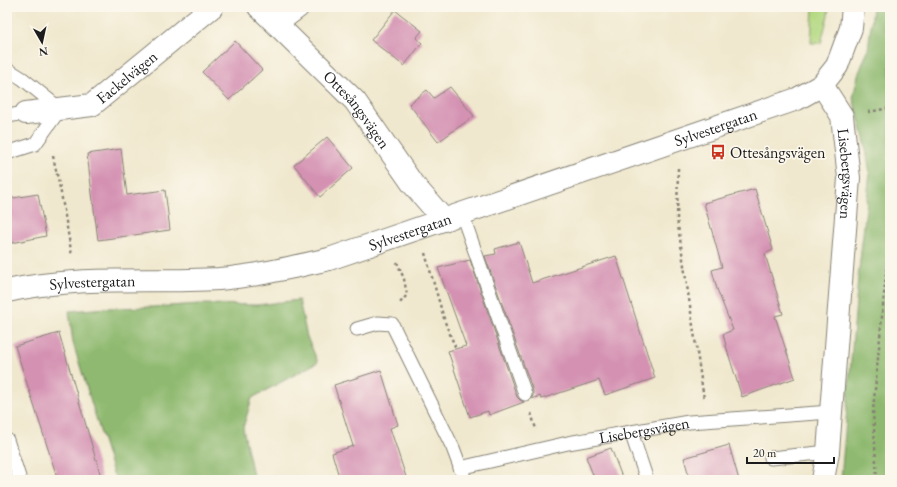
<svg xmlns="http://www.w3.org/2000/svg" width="897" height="487" viewBox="0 0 897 487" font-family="'EB Garamond',serif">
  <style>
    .green { fill: #b4d982; stroke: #687a4f }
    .forest { fill: #8fb970; stroke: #566a46 }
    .building { fill: #d491b2 }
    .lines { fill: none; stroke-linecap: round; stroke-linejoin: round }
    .lane-casing { stroke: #868275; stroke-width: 15 }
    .street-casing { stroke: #868275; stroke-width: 24 }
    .path { stroke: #868275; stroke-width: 2.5; stroke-dasharray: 3 3; stroke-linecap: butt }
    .lane { stroke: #fff; stroke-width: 13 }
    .street { stroke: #fff; stroke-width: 22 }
    .labels { text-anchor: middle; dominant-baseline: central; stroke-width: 3.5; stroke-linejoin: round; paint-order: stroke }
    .street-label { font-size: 16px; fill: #1c1c1c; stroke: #fbf7ec }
    .poi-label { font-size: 16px; fill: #1c1c1c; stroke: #fbf7ec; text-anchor: start }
  </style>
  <rect width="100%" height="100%" fill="#fbf7ec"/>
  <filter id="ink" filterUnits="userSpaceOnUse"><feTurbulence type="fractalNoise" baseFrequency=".025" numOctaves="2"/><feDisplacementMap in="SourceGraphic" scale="8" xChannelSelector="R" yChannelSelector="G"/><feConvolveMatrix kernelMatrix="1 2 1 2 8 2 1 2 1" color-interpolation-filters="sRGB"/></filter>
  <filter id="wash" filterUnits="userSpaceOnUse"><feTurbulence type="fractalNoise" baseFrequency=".012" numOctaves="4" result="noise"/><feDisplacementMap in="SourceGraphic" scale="16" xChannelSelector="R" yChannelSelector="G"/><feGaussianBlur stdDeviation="0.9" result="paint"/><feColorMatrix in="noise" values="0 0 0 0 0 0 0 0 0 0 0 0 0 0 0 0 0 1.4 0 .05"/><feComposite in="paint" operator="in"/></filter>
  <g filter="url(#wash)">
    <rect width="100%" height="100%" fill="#f0e8ce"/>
    <path class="green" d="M 813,7 L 829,7 L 828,15 L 821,43 L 811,43 Z"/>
    <path class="forest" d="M 873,7 L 890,7 L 890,480 L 841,480 L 858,278 L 870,173 L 864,138 L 853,98 L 858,75 L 868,50 Z
      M 299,300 L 307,337 L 318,362 L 252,398 L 243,428 L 254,480 L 117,480 L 113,473 L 73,343 L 69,311 L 107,308 L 153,307 L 200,304 L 257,305 Z"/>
    <g id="blocks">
      <path class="building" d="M 395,10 L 422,31 L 416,38 L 422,43 L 404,66 L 371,40 Z
        M 235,41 L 262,70 L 229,100 L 202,72 Z
        M 450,87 L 474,116 L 438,142 L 409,104 L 427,90 L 434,98 Z
        M 327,137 L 353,168 L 320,197 L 294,165 Z
        M 121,149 L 127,195 L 165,190 L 170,230 L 98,240 L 87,154 Z
        M 755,189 L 773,250 L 765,254 L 783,314 L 775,316 L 795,378 L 742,397 L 728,353 L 723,334 L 733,330 L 717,289 L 712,270 L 722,267 L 704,203 Z
        M 38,194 L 46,236 L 7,244 L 7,199 Z
        M 519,242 L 532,283 L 616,256 L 655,378 L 605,395 L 599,380 L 541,399 L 540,396 L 531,399 L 533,396 L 533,391 L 485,256 L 496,254 L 495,249 Z
        M 470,260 L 517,397 L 520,400 L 524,402 L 489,415 L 488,411 L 470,417 L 448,351 L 466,346 L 438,268 Z
        M 59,333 L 102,480 L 58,480 L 15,346 Z
        M 381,370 L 398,425 L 390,428 L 407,480 L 340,480 L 332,453 L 353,446 L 334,385 Z
        M 729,445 L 739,480 L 690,480 L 684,458 Z
        M 611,448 L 623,480 L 595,480 L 586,457 Z"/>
    </g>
  </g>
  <g filter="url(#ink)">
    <use href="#blocks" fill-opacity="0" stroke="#868275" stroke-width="1"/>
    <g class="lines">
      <g class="lane-casing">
        <g id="lane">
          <path d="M 7,69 L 23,79 L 60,109 L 35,144 L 7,153"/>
          <path d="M 7,116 L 26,113"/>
          <path d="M 462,214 L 525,394"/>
          <path d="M 357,329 L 378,323 L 392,324 L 453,448 L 465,480"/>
          <path d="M 631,432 L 647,480"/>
          <path d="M 7,440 L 20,480"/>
          <path d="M 771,458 L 828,452"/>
          <path id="s1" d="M 460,468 L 568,443 L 689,422 L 831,412"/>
        </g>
      </g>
      <g class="street-casing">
        <g id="street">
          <path id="s2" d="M 259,7 L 355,101 L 412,183 L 444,220"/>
          <path d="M 277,23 L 298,7"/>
          <path id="s3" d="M 822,85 L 842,116 L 849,178 L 831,412 L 828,452 L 823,480"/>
          <path id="s4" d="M 26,113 L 92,105 L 212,7"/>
          <path id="s5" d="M 7,291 C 77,275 148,283 219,279 C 256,276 293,267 329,259 L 797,99 L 822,85 L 837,66 L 851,28 L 853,7"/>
        </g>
      </g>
      <path class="path" d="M 868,112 L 890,108
        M 53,156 L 61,193 L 72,256
        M 678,168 L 677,219 L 704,399
        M 425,253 L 445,322 L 456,349
        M 397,262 L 404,279 L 407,295 L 399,304
        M 531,413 L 536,429
        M 877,480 L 873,411 L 890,232"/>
      <use href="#lane" class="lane"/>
      <use href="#street" class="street"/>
    </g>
  </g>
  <defs>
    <g id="bus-bare" transform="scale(1.2)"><path d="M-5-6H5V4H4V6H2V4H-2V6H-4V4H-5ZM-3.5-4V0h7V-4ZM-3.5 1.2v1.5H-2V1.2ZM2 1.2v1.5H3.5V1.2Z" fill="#c8321e" stroke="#fbf7ec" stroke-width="2.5" paint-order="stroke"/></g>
  </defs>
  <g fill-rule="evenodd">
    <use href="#bus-bare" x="718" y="152"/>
  </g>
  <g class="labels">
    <g class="street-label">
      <text stroke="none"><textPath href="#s4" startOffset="111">Fackelvägen</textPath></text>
      <text stroke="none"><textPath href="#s2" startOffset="142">Ottesångsvägen</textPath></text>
      <text stroke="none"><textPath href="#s5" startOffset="733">Sylvestergatan</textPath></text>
      <text stroke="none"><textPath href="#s3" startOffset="95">Lisebergsvägen</textPath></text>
      <text stroke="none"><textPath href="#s5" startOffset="410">Sylvestergatan</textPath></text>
      <text stroke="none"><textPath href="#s5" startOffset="86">Sylvestergatan</textPath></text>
      <text stroke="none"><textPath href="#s1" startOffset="188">Lisebergsvägen</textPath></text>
    </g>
    <g class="poi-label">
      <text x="730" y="152">Ottesångsvägen</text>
    </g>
  </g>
  <rect width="897" height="487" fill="none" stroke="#fbf7ec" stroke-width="24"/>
  <g transform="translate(42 42) rotate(171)" stroke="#fbf7ec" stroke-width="3" paint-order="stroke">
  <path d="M0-3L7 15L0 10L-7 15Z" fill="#1c1c1c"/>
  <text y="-6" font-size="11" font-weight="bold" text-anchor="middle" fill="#1c1c1c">N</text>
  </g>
  <path d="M747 457v6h87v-6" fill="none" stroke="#1c1c1c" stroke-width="2"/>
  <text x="753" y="457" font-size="12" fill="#1c1c1c" stroke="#fbf7ec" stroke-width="3" paint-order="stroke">20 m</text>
</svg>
